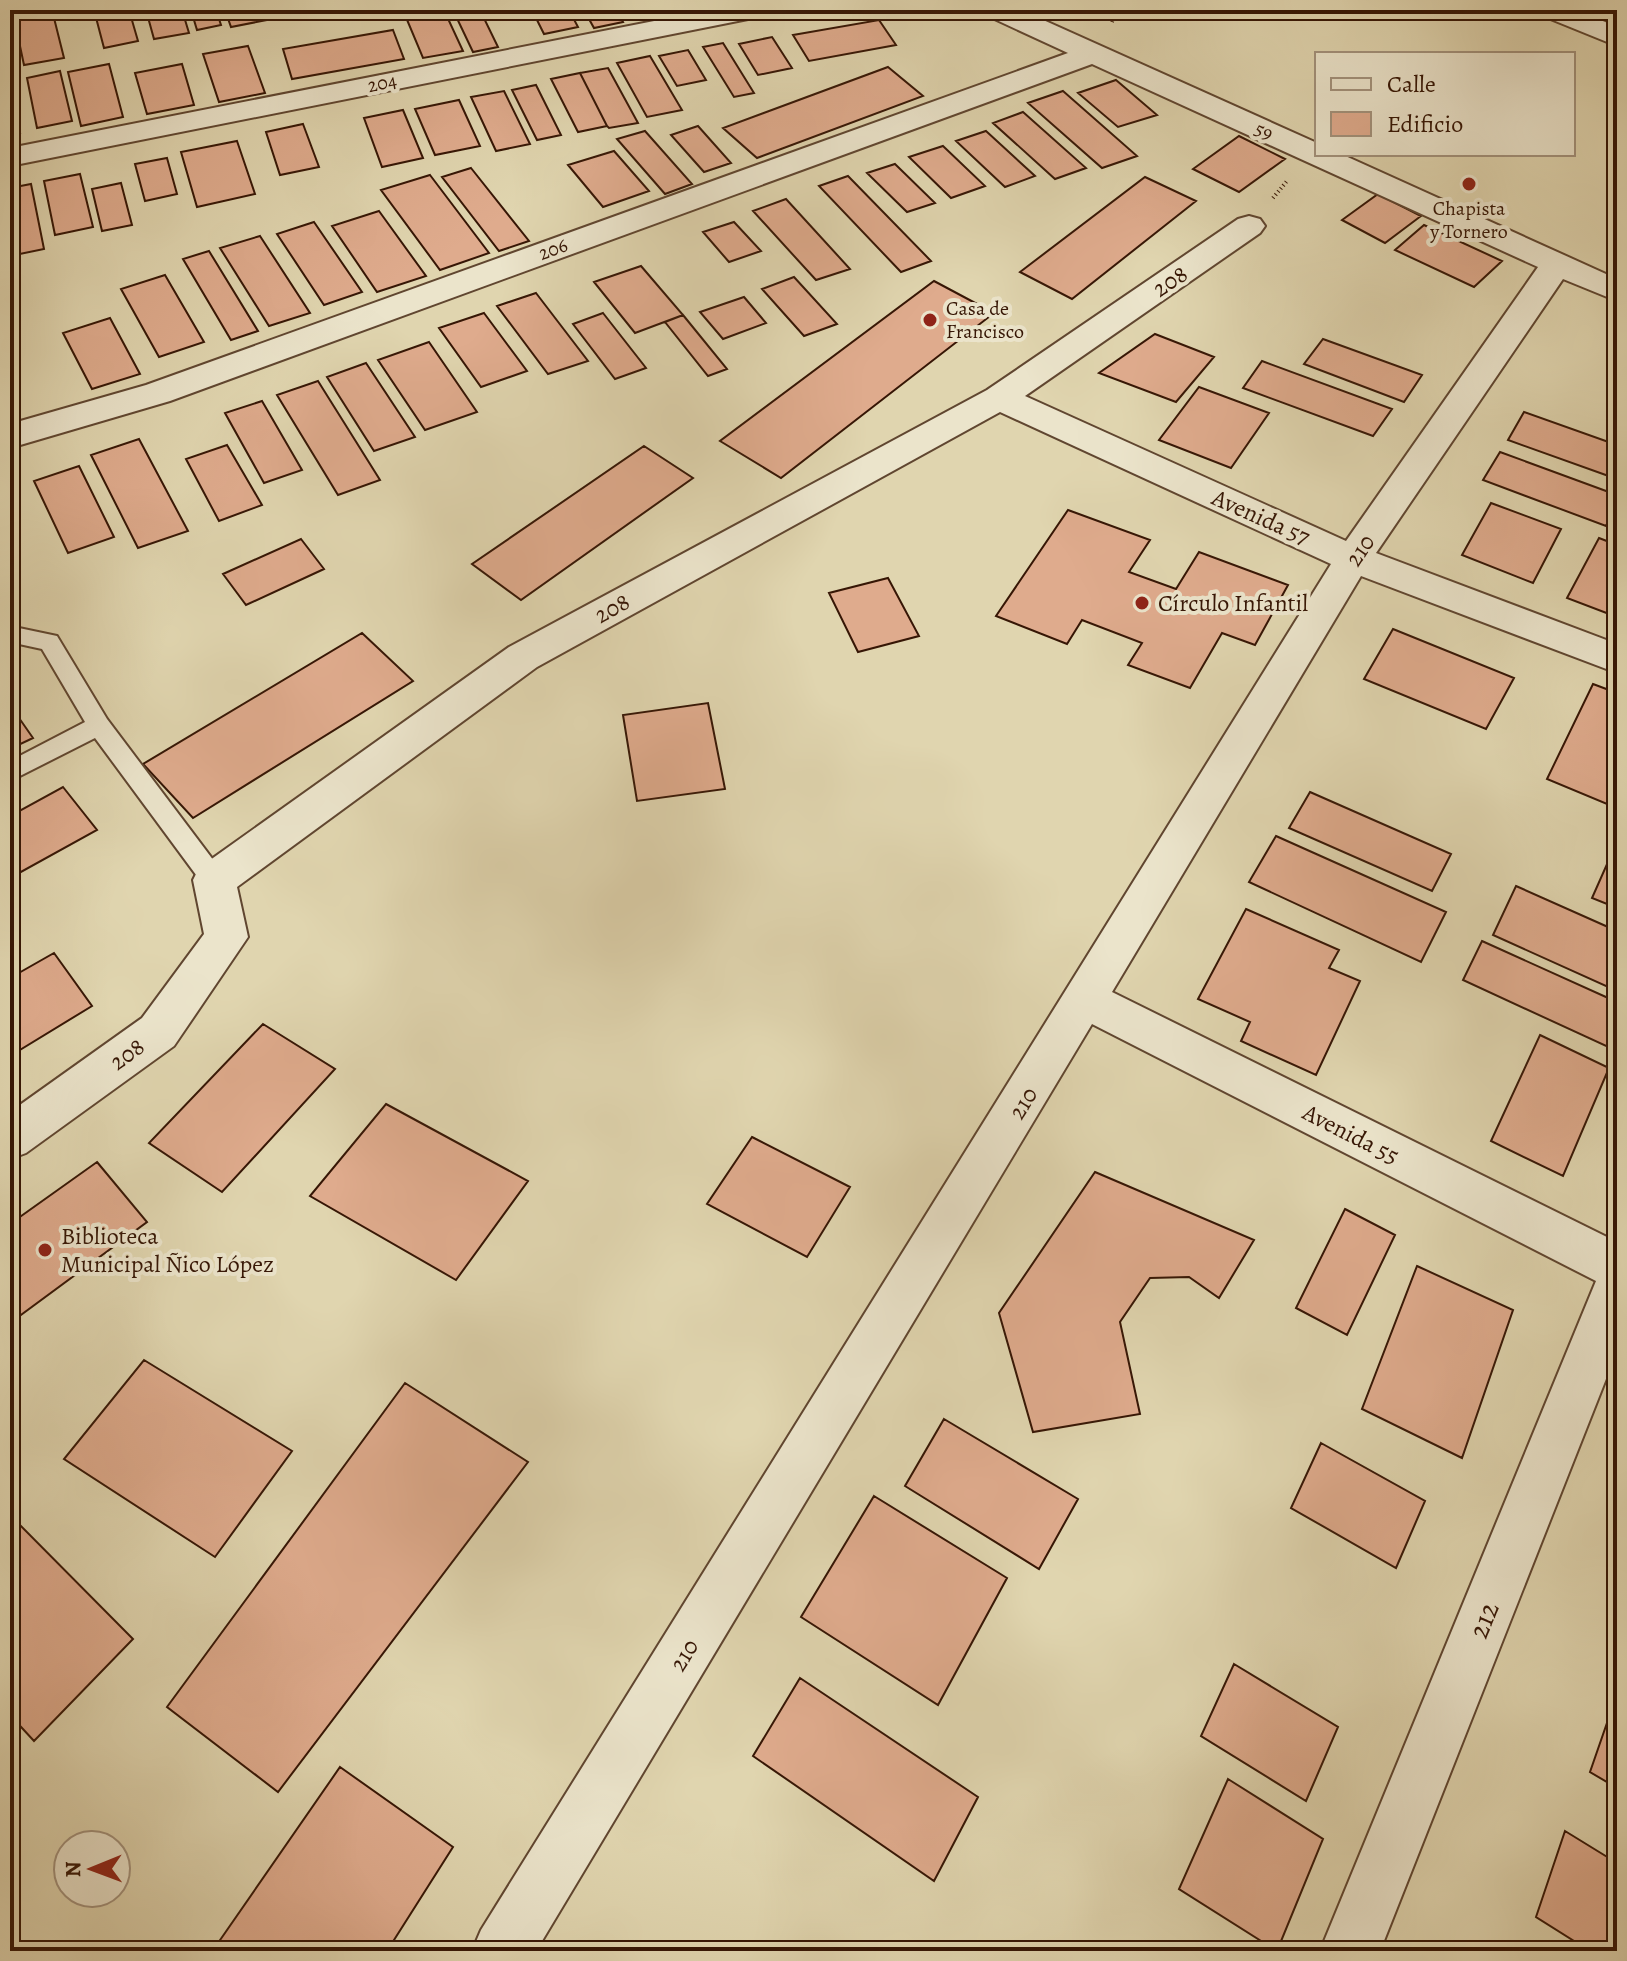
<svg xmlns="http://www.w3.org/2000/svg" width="1627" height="1961" viewBox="0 0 1627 1961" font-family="Alegreya,serif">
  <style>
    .building { fill: #dfab8d; stroke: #361605; stroke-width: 2 }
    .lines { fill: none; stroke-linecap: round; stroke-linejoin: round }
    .service-casing { stroke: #604630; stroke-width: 4 }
    .minor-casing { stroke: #604630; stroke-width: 4 }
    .path { stroke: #361605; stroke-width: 4; stroke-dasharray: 1 3; stroke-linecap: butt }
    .service { fill: #ebe4cb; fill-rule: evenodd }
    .minor { fill: #ebe4cb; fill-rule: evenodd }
    .poi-dot { fill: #8f2418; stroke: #ebe4cb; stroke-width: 3 }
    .labels { text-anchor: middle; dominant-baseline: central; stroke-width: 8; stroke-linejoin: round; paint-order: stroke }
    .far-street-label { font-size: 20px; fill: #361605; stroke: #ebe4cb }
    .far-poi-label { font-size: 20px; fill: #361605; stroke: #ebe4cb }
    .street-label { font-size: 24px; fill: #361605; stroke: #ebe4cb }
    .poi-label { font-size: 24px; fill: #361605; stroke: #ebe4cb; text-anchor: start }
    .near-street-label { font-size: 28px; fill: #361605; stroke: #ebe4cb }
  </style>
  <rect width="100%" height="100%" fill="#e0d5af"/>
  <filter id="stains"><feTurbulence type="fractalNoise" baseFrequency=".0025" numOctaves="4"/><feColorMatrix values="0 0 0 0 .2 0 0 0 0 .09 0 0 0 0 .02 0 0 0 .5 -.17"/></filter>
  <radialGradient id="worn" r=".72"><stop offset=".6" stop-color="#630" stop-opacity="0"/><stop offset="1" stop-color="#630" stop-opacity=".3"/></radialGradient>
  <path class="building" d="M 28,10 L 52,10 L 64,58 L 24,65 L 13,13 Z
    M 94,10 L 129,10 L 138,41 L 104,48 Z
    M 146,10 L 182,10 L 189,33 L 154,39 Z
    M 191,10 L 216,10 L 221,25 L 197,30 Z
    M 225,10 L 263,10 L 267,20 L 231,27 Z
    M 275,10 L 313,10 L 314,13 L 278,19 Z
    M 434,10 L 444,10 L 463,51 L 423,58 L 405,15 Z
    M 453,10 L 480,10 L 498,47 L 473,52 Z
    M 532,10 L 569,10 L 578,27 L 544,34 Z
    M 584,10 L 616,10 L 623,22 L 594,28 Z
    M 879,20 L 896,45 L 809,61 L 793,35 Z
    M 393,30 L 404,59 L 292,79 L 283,49 Z
    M 772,37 L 792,68 L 758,75 L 739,44 Z
    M 723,43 L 754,93 L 734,97 L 703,47 Z
    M 248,46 L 265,93 L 219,102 L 203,54 Z
    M 688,50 L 706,80 L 677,86 L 659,56 Z
    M 650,56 L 682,110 L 647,117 L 617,63 Z
    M 109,64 L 123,117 L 81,126 L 68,72 Z
    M 182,64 L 194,105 L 147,114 L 135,73 Z
    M 888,67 L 923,96 L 757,158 L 723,128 Z
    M 608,68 L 638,123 L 609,128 L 607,126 L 580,73 Z
    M 60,71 L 72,121 L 37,128 L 27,78 Z
    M 580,73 L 607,126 L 578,132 L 551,79 Z
    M 1116,80 L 1157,115 L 1118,127 L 1078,93 Z
    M 536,85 L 561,135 L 537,140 L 512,90 Z
    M 504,91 L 530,144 L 496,151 L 471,97 Z
    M 1063,91 L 1137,156 L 1102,168 L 1028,103 Z
    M 10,94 L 20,133 L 10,135 Z
    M 459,100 L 480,146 L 435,155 L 415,109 Z
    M 403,110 L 423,158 L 382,167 L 364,118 Z
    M 1023,112 L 1086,168 L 1055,179 L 993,123 Z
    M 303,124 L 319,167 L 280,175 L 266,132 Z
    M 698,126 L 731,163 L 704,172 L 671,135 Z
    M 645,131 L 692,184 L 665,194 L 617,139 Z
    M 986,131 L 1035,176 L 1005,187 L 956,141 Z
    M 1239,136 L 1285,159 L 1239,192 L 1193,169 Z
    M 237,141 L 255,194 L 197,207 L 181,152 Z
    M 943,146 L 985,186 L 951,198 L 909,157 Z
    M 614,151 L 649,191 L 603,207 L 568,165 Z
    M 167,158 L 177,194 L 145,201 L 135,164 Z
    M 895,164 L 935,203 L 907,212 L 867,173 Z
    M 471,168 L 529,241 L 499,251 L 442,177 Z
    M 80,174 L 93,227 L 55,235 L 44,181 Z
    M 430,175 L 489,253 L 440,270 L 381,190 Z
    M 848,176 L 931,261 L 901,272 L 819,186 Z
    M 1145,177 L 1196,201 L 1072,299 L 1020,272 Z
    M 121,183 L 132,225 L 102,231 L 92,189 Z
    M 31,184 L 44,249 L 10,256 L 10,188 Z
    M 1378,194 L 1421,216 L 1385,243 L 1342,220 Z
    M 786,199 L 850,269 L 816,280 L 753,211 Z
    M 379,211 L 426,276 L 377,292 L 332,226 Z
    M 314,222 L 362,292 L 324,305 L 277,234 Z
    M 734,222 L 761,251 L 729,262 L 703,232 Z
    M 1424,225 L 1502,261 L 1474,287 L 1395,250 Z
    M 260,236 L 310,313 L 269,326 L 220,248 Z
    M 209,251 L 258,331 L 231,340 L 183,259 Z
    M 641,266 L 683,315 L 635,333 L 594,282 Z
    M 165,275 L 204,342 L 159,357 L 121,289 Z
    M 794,277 L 837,324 L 804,336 L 762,289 Z
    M 934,281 L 994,313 L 781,478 L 720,441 Z
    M 536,293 L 588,361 L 548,374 L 497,306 Z
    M 744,297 L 766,323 L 723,339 L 700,312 Z
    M 484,313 L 527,371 L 481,387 L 439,328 Z
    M 603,313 L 646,368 L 615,379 L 573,324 Z
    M 683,315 L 727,369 L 708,376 L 665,322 Z
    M 110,318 L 140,374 L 92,389 L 63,333 Z
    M 1155,334 L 1214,357 L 1176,402 L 1099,373 Z
    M 1323,339 L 1422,375 L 1404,402 L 1304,364 Z
    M 429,342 L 477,412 L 425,430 L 378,360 Z
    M 1262,361 L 1392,409 L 1373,436 L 1243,388 Z
    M 366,363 L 415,437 L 374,451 L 327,377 Z
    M 318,381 L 380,480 L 338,495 L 277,395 Z
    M 1199,387 L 1269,413 L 1231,468 L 1159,440 Z
    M 262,401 L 302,470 L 264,483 L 225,413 Z
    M 1524,412 L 1617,445 L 1617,479 L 1508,440 Z
    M 139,439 L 188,531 L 138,548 L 91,455 Z
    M 227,445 L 262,505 L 219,521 L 186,459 Z
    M 644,446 L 693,478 L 521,600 L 472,564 Z
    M 1500,452 L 1617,495 L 1617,504 L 1606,526 L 1483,480 Z
    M 79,466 L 114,537 L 68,553 L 34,481 Z
    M 1491,503 L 1561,529 L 1533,583 L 1462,555 Z
    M 1068,510 L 1150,540 L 1129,572 L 1176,589 L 1199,552 L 1288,585 L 1255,645 L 1222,633 L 1190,688 L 1128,665 L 1142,643 L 1082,620 L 1067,644 L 996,616 Z
    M 1599,538 L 1617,545 L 1617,617 L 1567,598 Z
    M 301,539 L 324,569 L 246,605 L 223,574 Z
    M 888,578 L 919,636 L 858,652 L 829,593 Z
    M 1393,629 L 1514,678 L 1486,729 L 1364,679 Z
    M 362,633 L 413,681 L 193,818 L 143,764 Z
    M 1593,684 L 1617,693 L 1617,783 L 1607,804 L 1547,779 Z
    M 708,703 L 725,789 L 637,801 L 623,715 Z
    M 10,705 L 33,738 L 10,749 Z
    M 63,787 L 97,830 L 10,878 L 10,816 Z
    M 1310,792 L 1451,854 L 1432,891 L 1289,828 Z
    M 1276,836 L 1446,912 L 1421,962 L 1249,882 Z
    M 1615,846 L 1617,847 L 1617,908 L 1592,898 Z
    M 1516,886 L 1617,931 L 1617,991 L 1493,935 Z
    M 1246,909 L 1339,950 L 1329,968 L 1360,981 L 1316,1075 L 1241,1041 L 1250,1022 L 1198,999 Z
    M 1482,941 L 1617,1002 L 1617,1051 L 1463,980 Z
    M 54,953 L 92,1006 L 10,1056 L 10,978 Z
    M 263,1024 L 335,1069 L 222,1192 L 149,1143 Z
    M 1540,1035 L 1609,1068 L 1563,1176 L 1491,1141 Z
    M 386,1104 L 528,1181 L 456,1280 L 310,1196 Z
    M 752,1137 L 850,1187 L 807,1257 L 707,1204 Z
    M 97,1162 L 147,1222 L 10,1323 L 10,1224 Z
    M 1095,1172 L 1254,1240 L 1219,1298 L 1189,1277 L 1150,1278 L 1120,1322 L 1140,1414 L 1033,1432 L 999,1313 Z
    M 1345,1209 L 1395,1235 L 1347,1335 L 1296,1308 Z
    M 1417,1266 L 1513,1310 L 1462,1458 L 1362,1409 Z
    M 144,1360 L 292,1451 L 215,1557 L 64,1459 Z
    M 405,1383 L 528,1462 L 278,1792 L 167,1707 Z
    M 944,1419 L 1078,1499 L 1039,1569 L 905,1486 Z
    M 1321,1443 L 1425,1501 L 1396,1568 L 1291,1508 Z
    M 874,1496 L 1007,1578 L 938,1705 L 801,1617 Z
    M 10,1515 L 133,1639 L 34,1741 L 10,1715 Z
    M 1234,1664 L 1338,1727 L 1306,1801 L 1201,1736 Z
    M 800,1678 L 978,1797 L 934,1881 L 753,1756 Z
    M 1617,1694 L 1617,1788 L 1590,1772 Z
    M 340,1767 L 453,1847 L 387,1951 L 228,1951 L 218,1943 Z
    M 1228,1779 L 1323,1839 L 1277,1951 L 1179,1889 Z
    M 1565,1831 L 1617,1863 L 1617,1951 L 1590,1951 L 1536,1917 Z"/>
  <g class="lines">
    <g class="service-casing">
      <path id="service" d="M 19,628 L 57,636 L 107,719 L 223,873 L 227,880 L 223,887 L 214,890 L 205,887 L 95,738 L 10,781 L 10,761 L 85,722 L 42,649 L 19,644 L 10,647 L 10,630 Z"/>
    </g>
    <g class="minor-casing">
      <path id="minor" d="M 710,10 L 767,10 L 763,16 L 753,18 L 10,166 L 10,148 Z
        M 984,10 L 1021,10 L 1317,143 L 1317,154 L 1341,154 L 1617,279 L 1617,301 L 1563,279 L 1376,553 L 1617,644 L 1617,673 L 1361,576 L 1112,992 L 1617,1242 L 1617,1351 L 1380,1951 L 1320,1951 L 1596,1281 L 1092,1024 L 536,1951 L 472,1951 L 481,1930 L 1331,564 L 1000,412 L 537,667 L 237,887 L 248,937 L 174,1046 L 26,1153 L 10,1159 L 10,1112 L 142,1018 L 204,934 L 193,880 L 199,868 L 509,647 L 987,390 L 1238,219 L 1249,216 L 1260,219 L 1265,226 L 1260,233 L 1025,396 L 1346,541 L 1538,267 L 1092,64 L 170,401 L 10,448 L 10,424 L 146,385 L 1068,53 L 988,16 Z
        M 1539,10 L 1577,10 L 1617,27 L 1617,46 L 1543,16 Z"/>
    </g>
    <path class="path" d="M 1112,22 L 1116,10
      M 1273,198 L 1287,181"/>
    <use href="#service" class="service"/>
    <use href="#minor" class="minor"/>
  </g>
  <g class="poi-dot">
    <circle cx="1469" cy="184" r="8"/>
    <circle cx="930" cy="320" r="8"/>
    <circle cx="1142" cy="603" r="8"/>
    <circle cx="45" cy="1250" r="8"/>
  </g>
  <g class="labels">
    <g class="far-street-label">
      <text transform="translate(382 83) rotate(-11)">204</text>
      <text transform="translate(1264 131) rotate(25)">59</text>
      <text transform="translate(553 249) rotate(-20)">206</text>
    </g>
    <g class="far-poi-label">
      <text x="1469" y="208">Chapista<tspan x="1469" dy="23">y Tornero</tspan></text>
      <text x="946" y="308" text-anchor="start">Casa de<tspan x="946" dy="23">Francisco</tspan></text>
    </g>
    <g class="street-label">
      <text transform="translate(1170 281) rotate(-34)">208</text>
      <text transform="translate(1261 517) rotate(24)">Avenida 57</text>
      <text transform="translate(1360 550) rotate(-56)">210</text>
      <text transform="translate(612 608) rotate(-29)">208</text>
      <text transform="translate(127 1054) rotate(-36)">208</text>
      <text transform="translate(1023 1103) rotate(-58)">210</text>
      <text transform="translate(1351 1134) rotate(27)">Avenida 55</text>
      <text transform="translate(684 1655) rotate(-58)">210</text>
    </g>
    <g class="poi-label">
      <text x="1158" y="603">Círculo Infantil</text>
      <text x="61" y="1236">Biblioteca<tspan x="61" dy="28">Municipal Ñico López</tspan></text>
    </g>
    <g class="near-street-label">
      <text transform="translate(1484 1620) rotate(-68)">212</text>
    </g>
  </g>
  <rect width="1627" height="1961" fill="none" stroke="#e0d5af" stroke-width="40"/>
  <rect x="12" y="12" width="1603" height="1937" fill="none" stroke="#361605" stroke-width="4"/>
  <rect x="20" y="20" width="1587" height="1921" fill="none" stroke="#361605" stroke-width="2"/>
  <rect x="1315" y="52" width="260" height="104" fill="#ebe4cb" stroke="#a3927c" stroke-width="2"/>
  <rect x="1331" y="78" width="40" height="12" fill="#ebe4cb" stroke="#a3927c" stroke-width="2"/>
  <text x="1387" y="92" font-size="24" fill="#361605">Calle</text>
  <rect x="1331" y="112" width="40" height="24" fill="#dfab8d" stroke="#a3927c" stroke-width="2"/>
  <text x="1387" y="132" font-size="24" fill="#361605">Edificio</text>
  <g transform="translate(92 1869) rotate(269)"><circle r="38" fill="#ebe4cb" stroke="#a3927c" stroke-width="2"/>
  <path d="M0-6L14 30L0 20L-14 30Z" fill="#8f2418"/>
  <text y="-12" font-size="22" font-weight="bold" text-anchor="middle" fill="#361605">N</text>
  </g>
  <rect width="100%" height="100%" filter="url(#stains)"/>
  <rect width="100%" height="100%" fill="url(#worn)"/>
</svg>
